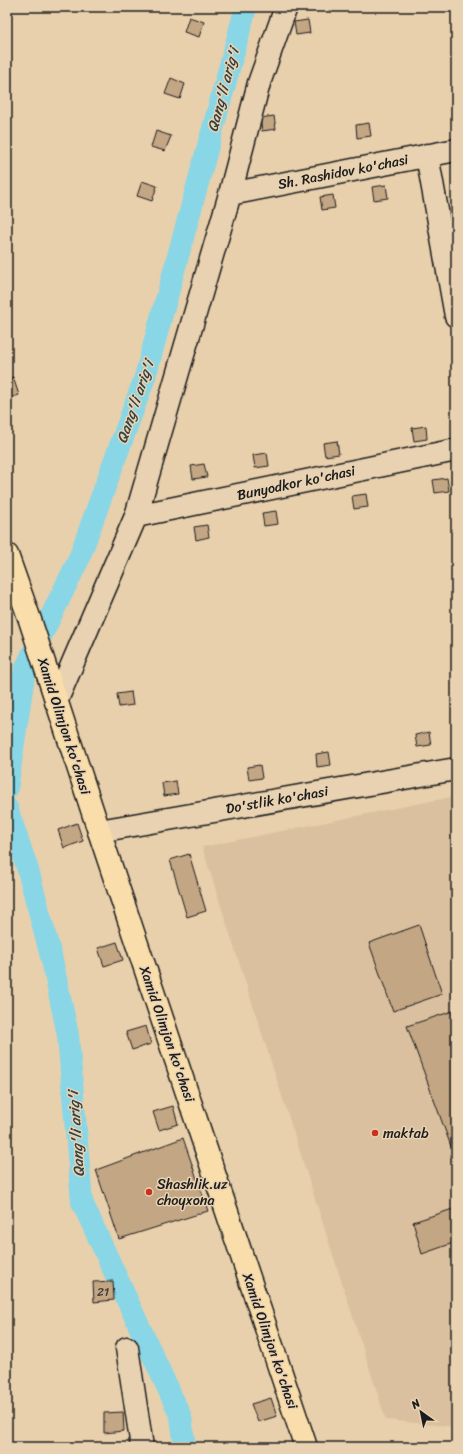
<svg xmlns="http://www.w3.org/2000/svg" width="463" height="1454" viewBox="0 0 463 1454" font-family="Sriracha,sans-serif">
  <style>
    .built { fill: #dac09e }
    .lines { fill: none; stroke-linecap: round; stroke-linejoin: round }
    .canal { stroke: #88d6e6; stroke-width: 22 }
    .building { fill: #c3a684; stroke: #1c1c1c }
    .minor-casing { stroke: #1c1c1c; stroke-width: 25 }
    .major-casing { stroke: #1c1c1c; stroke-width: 25 }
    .minor { stroke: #e8d2b1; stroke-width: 22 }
    .major { stroke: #f9deab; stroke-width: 22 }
    .poi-dot { fill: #c8321e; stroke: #e8d2b1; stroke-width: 1.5 }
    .labels { text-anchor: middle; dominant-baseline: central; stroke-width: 3; stroke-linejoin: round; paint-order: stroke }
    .number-label { font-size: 12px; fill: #463e36 }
    .street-label { font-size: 14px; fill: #1c1c1c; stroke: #e8d2b1 }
    .poi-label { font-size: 14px; fill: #1c1c1c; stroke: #e8d2b1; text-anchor: start }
    .water-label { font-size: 15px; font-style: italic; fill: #324144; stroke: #e8d2b1 }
  </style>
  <rect width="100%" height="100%" fill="#e9d0ad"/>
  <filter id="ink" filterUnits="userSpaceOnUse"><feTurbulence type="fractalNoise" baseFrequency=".025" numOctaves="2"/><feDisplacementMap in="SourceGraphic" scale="8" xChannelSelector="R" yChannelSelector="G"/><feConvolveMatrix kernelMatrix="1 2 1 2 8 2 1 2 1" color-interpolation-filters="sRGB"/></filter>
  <g filter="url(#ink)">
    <path class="built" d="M 456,796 L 456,1427 L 386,1420 L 202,847 Z"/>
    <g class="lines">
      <path class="canal" d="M 7,789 L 25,669 L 78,561 L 145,377 L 246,7
        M 7,808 L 28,870 L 52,960 L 68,1035 L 82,1202 L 181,1417 L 185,1447"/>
    </g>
    <path class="building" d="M 189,17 L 204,22 L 199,37 L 184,32 Z
      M 308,20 L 310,33 L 296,35 L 294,22 Z
      M 171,78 L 185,84 L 180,99 L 165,94 Z
      M 274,116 L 276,129 L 262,131 L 260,118 Z
      M 369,123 L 371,136 L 357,138 L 356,125 Z
      M 156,131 L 171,136 L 165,151 L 151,147 Z
      M 142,181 L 157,186 L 152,201 L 137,196 Z
      M 386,185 L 388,198 L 374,200 L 372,187 Z
      M 333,195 L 335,208 L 322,210 L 320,197 Z
      M 13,377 L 19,395 L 7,399 L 7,379 Z
      M 426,426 L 427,439 L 414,441 L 412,428 Z
      M 337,441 L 339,454 L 325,456 L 323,443 Z
      M 267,453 L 269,466 L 255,468 L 253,455 Z
      M 204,464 L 207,477 L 193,479 L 191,466 Z
      M 447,478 L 449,491 L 435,493 L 433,480 Z
      M 366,494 L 368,507 L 354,509 L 352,496 Z
      M 276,511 L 278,524 L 264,526 L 262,513 Z
      M 207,525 L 209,537 L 196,540 L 194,527 Z
      M 131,692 L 133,705 L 119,707 L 117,694 Z
      M 429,732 L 431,745 L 417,747 L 415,735 Z
      M 329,752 L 331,765 L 317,767 L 316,754 Z
      M 260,765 L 262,778 L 249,780 L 247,767 Z
      M 176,781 L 178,794 L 164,796 L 162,783 Z
      M 77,823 L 83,841 L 64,848 L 58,830 Z
      M 189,854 L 206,911 L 187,917 L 170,860 Z
      M 419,925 L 442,994 L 393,1011 L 369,943 Z
      M 117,942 L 123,960 L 104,966 L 98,948 Z
      M 456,1010 L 456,1160 L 407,1026 Z
      M 146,1026 L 151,1044 L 132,1050 L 126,1032 Z
      M 173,1106 L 178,1124 L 159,1130 L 153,1112 Z
      M 183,1138 L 208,1211 L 119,1239 L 96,1170 Z
      M 456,1208 L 456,1242 L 422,1254 L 413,1222 Z
      M 113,1281 L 114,1300 L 94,1302 L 93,1282 Z
      M 271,1398 L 277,1416 L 258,1422 L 251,1404 Z
      M 123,1412 L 124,1431 L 104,1433 L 104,1413 Z"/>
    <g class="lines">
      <g class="minor-casing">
        <path id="minor" d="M 427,155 L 456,316
          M 230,194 L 456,150
          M 136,516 L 456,450
          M 56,702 L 136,516 L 230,194 L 259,83 L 286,7
          M 99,831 L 456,769
          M 127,1348 L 142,1447"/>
      </g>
      <g class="major-casing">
        <path id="major" d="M 7,555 L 30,620 L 99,831 L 306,1447"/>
      </g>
      <use href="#minor" class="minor"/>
      <use href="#major" class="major"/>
    </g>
  </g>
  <g class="poi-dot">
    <circle cx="375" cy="1133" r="4"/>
    <circle cx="149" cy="1192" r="4"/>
  </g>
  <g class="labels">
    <g class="number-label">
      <text x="103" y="1292">21</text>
    </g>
    <g class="street-label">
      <text transform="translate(343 172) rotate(-11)">Sh. Rashidov ko'chasi</text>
      <text transform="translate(296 483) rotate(-12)">Bunyodkor ko'chasi</text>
      <text transform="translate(64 726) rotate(72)">Xamid Olimjon ko'chasi</text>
      <text transform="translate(277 800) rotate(-10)">Do'stlik ko'chasi</text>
      <text transform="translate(167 1034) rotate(71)">Xamid Olimjon ko'chasi</text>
      <text transform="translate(270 1341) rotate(71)">Xamid Olimjon ko'chasi</text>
    </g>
    <g class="poi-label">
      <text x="383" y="1133">maktab</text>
      <text x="157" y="1184">Shashlik.uz<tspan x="157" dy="16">choyxona</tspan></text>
    </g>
    <g class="water-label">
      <text transform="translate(223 90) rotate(-75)">Qang'li arig'i</text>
      <text transform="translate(135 402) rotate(-71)">Qang'li arig'i</text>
      <text transform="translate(76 1134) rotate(-94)">Qang'li arig'i</text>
    </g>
  </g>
  <rect width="463" height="1454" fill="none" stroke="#e8d2b1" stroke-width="24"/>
  <rect x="12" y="12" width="439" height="1430" fill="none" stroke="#1c1c1c" stroke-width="1.5" filter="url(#ink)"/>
  <g transform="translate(421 1412) rotate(327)" stroke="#e8d2b1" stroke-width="3" paint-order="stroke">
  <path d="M0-3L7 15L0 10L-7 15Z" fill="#1c1c1c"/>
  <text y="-6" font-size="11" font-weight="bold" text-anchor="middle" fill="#1c1c1c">N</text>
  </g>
</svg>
